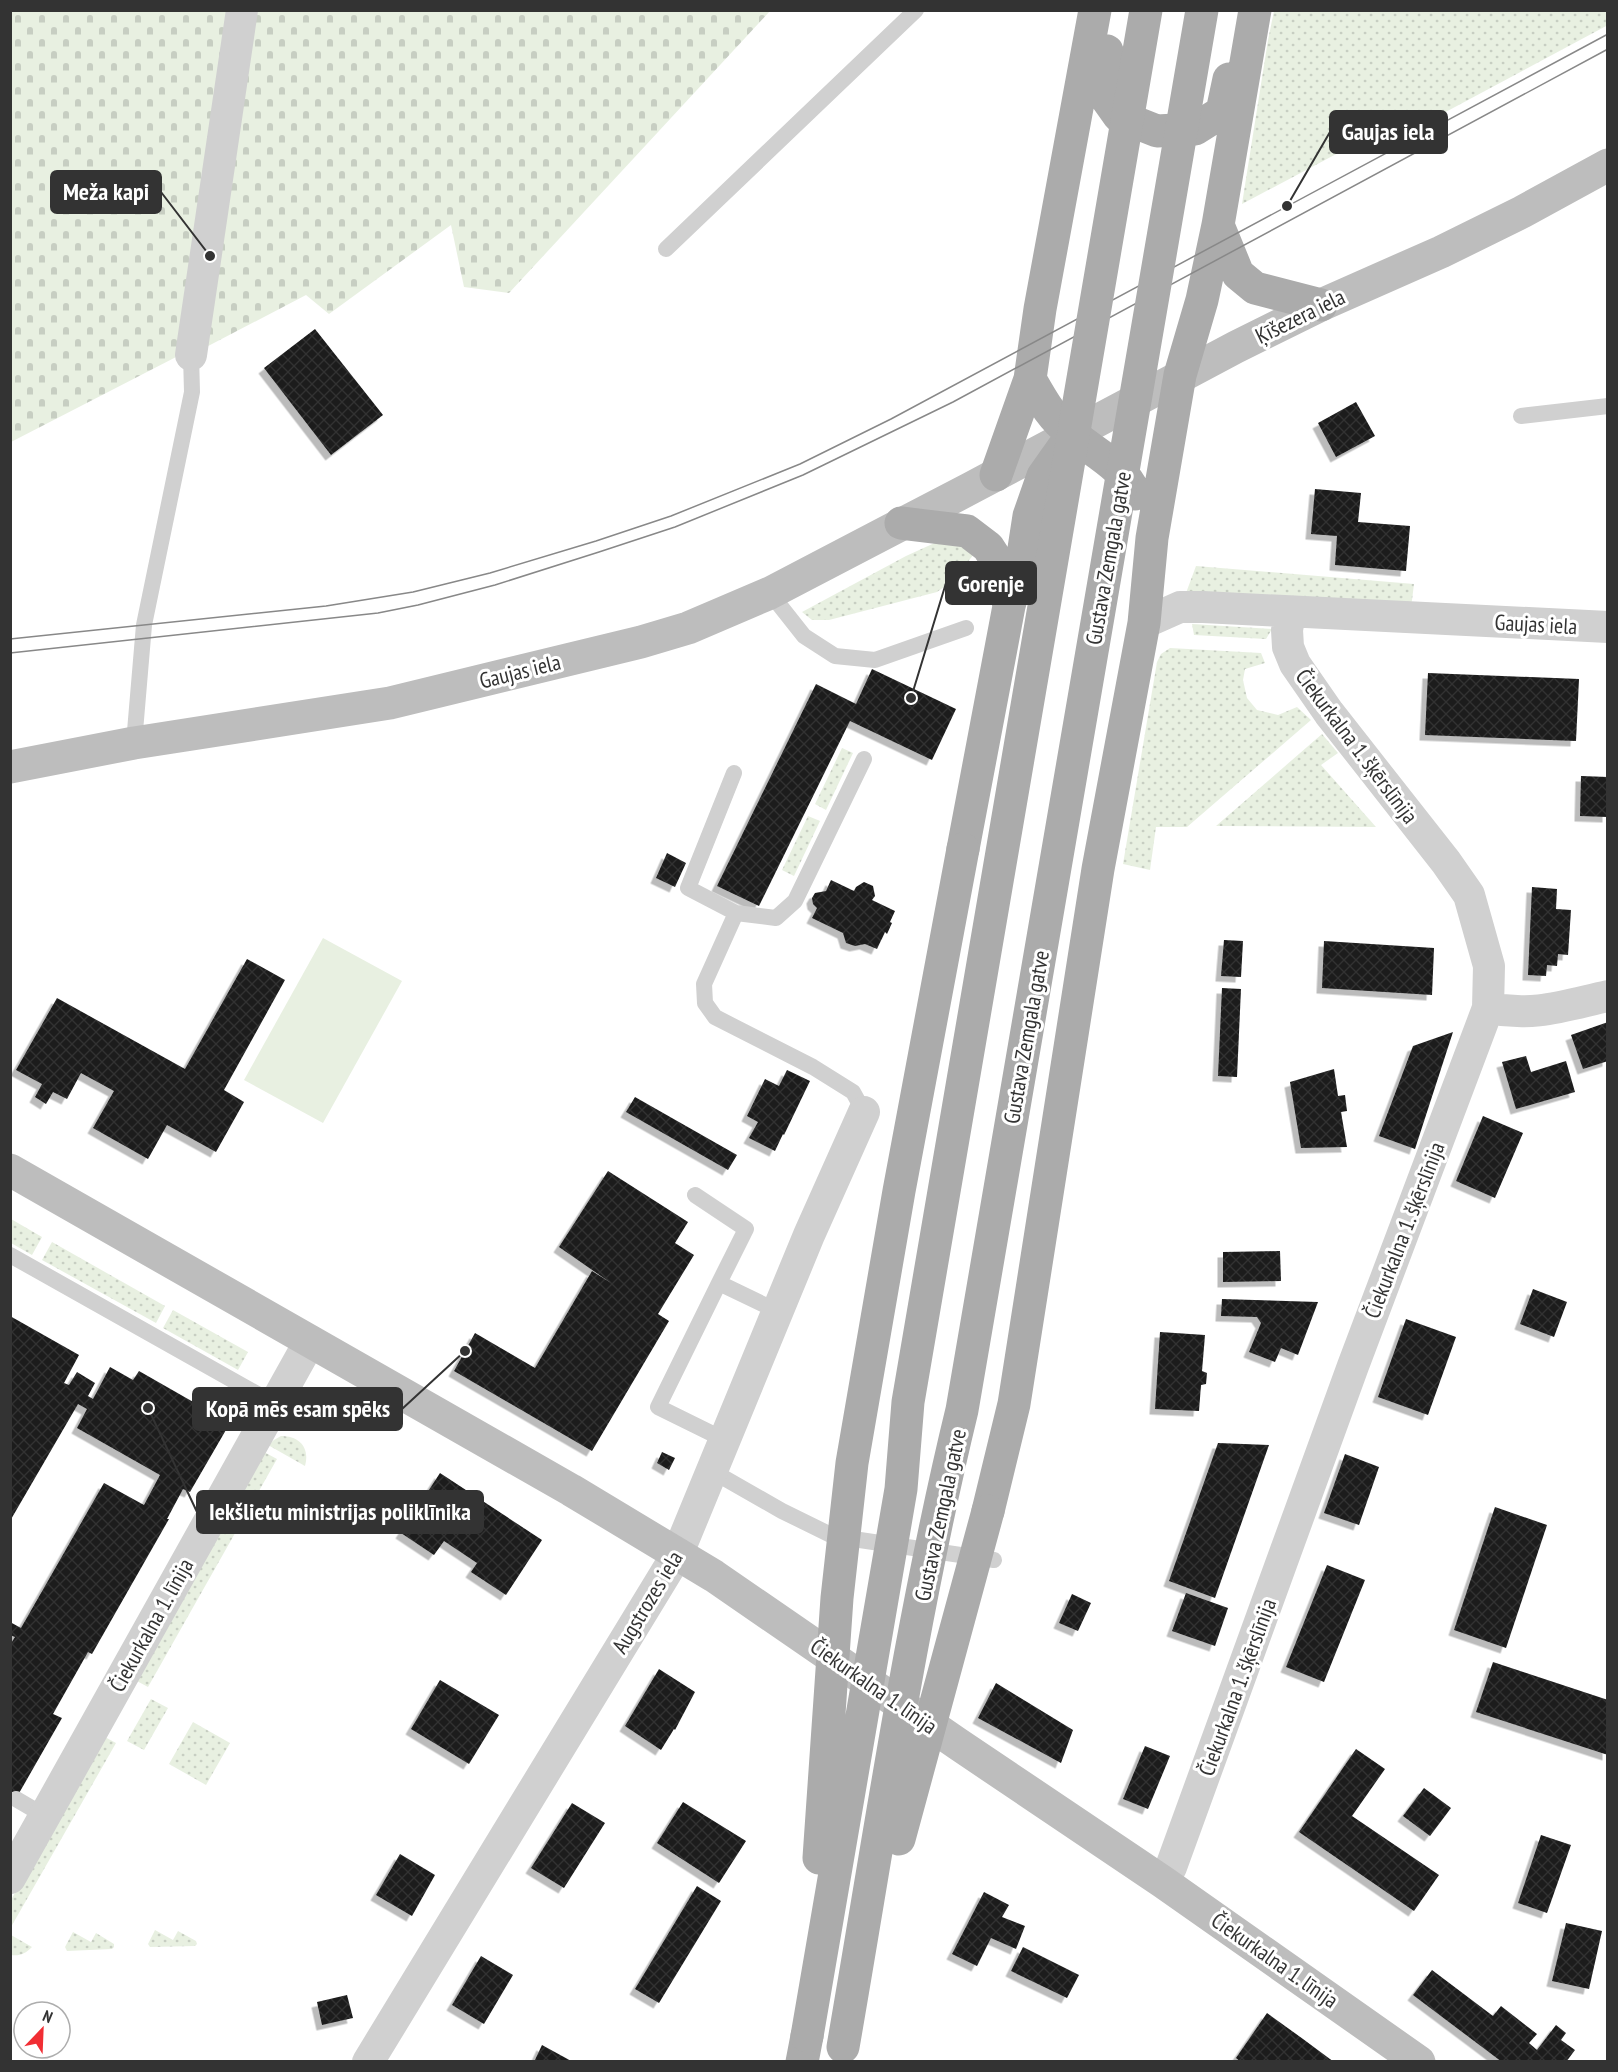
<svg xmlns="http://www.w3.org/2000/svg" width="1618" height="2072" viewBox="0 0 1618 2072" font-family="'PT Sans Narrow',sans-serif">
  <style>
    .grass { fill: url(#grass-dots) }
    .cemetery { fill: url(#cemetery-stones) }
    .pitch { fill: #e8f0e1 }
    .building { fill: url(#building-cross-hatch); filter: url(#shadow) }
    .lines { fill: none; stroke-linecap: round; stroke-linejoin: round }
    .lane { stroke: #d0d0d0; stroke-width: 16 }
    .street { stroke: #d0d0d0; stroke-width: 32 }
    .secondary { stroke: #bdbdbd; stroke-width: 33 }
    .primary { stroke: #ababab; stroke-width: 33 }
    .tram { stroke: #888; stroke-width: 1.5 }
    .primary-bridge { stroke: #ababab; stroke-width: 33 }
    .labels { text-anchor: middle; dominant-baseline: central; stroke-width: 6; stroke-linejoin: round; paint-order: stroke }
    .street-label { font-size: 22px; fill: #333; stroke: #fff }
    .leader { fill: none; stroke: #333; stroke-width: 2 }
    .callout-dot { fill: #333; stroke: #fff; stroke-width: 2 }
    .callout { fill: #333; stroke: #333; stroke-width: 2 }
    .callout-label { font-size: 24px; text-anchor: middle; font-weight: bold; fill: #fff }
  </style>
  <defs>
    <pattern id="grass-dots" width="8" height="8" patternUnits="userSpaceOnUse" patternTransform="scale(1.5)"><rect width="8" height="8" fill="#e8f0e1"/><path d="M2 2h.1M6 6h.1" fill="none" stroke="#c7cec2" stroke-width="1.8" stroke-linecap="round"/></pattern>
    <pattern id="cemetery-stones" width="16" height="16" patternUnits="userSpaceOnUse" patternTransform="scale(1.5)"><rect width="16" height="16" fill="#e8f0e1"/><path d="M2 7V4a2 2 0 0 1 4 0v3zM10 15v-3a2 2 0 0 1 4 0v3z" fill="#c7cec2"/></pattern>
    <pattern id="building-cross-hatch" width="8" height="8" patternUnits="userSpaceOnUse" patternTransform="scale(1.5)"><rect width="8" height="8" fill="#1a1a1a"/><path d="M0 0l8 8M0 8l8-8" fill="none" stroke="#333"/></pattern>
    <filter id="shadow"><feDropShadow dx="-5.5" dy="5.5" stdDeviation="0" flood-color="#0004"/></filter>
  </defs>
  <rect width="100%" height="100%" fill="#fff"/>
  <path class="grass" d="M 1274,11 L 1607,10 L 1608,25 L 1412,130 L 1404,118 L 1242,204 L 1268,40 Z
    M 939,541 L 957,543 L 975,553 L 951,582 L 937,592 L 829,620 L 812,620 L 802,612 L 906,556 Z
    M 1196,566 L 1414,584 L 1411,608 L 1186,593 Z
    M 1192,624 L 1272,629 L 1266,639 L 1194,635 Z
    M 1170,648 L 1261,653 L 1265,663 L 1245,669 L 1243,680 L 1247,698 L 1257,710 L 1278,715 L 1297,707 L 1311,720 L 1187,827 L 1156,827 L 1150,870 L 1123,864 L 1157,662 L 1161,654 Z
    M 1322,734 L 1338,753 L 1321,765 L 1376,827 L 1216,826 Z
    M 842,748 L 853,753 L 826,810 L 815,804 Z
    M 808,816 L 820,821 L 794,876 L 782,870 Z
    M 11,1219 L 42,1237 L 32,1255 L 11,1243 Z
    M 52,1242 L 165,1306 L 156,1323 L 42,1260 Z
    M 173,1310 L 248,1352 L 238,1370 L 163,1328 Z
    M 281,1436 C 300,1436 310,1448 305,1466 L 268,1445 L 274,1440 Z
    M 264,1452 L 277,1459 L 148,1687 L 135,1680 Z
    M 151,1699 L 168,1708 L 144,1750 L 127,1741 Z
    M 193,1722 L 230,1743 L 206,1785 L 169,1764 Z
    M 103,1736 L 116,1743 L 11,1927 L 11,1900 Z
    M 155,1930 L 173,1940 L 178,1931 L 196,1941 L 197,1944 L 195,1946 L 150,1947 L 148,1944 Z
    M 73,1932 L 91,1942 L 96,1933 L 114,1944 L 114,1947 L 112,1949 L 67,1951 L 65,1947 Z
    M 11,1935 L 32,1947 C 25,1954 20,1956 11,1955 Z"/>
  <path class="cemetery" d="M 11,11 L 770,11 L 509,293 L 464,287 L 451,225 L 329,314 L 306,295 L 191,355 L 178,356 L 11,442 Z"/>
  <path class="pitch" d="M 323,938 L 402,981 L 323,1123 L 244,1080 Z"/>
  <path class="building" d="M 315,329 L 383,415 L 331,455 L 264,368 Z
    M 1356,402 L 1375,436 L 1336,457 L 1318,423 Z
    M 1315,489 L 1361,493 L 1358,522 L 1410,526 L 1406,571 L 1335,565 L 1337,536 L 1311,534 Z
    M 872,669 L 956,709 L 932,760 L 850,721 L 759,906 L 717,886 L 816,684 L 856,704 Z
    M 1428,673 L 1579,679 L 1576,741 L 1425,735 Z
    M 1581,776 L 1608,777 L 1608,817 L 1580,816 Z
    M 667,853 L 686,863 L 675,887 L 656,878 Z
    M 831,880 L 854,891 L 856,887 L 864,882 L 873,886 L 875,896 L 872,900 L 895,911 L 890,922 L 892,923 L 887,934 L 885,932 L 877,949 L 865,944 L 855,946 L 846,943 L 843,933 L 812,918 L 817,908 L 813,904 L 812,898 L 815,893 L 826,891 Z
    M 1532,887 L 1557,889 L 1556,909 L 1571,910 L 1568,955 L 1558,954 L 1557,966 L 1547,965 L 1546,976 L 1528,975 Z
    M 1224,940 L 1243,941 L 1241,977 L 1221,976 Z
    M 1324,941 L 1434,948 L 1432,995 L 1322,988 Z
    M 247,959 L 285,980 L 224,1090 L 244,1102 L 216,1152 L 167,1125 L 148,1159 L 93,1128 L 114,1091 L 81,1073 L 67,1099 L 53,1092 L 46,1104 L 35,1097 L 42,1084 L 16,1070 L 57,998 L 185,1069 Z
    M 1222,988 L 1241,989 L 1237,1077 L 1218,1076 Z
    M 1608,1022 L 1608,1061 L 1583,1069 L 1571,1035 Z
    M 1453,1032 L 1415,1149 L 1379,1136 L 1413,1046 Z
    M 1526,1056 L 1531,1072 L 1566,1061 L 1575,1092 L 1516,1109 L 1502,1062 Z
    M 1334,1069 L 1338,1096 L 1345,1095 L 1347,1111 L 1341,1112 L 1347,1147 L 1301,1148 L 1290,1082 Z
    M 787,1070 L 810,1081 L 784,1135 L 783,1134 L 775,1151 L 749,1138 L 758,1122 L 747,1116 L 765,1079 L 779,1086 Z
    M 635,1097 L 737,1155 L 728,1170 L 626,1112 Z
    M 1483,1116 L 1523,1133 L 1495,1198 L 1456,1181 Z
    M 608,1171 L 688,1222 L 675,1243 L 694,1255 L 658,1314 L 669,1321 L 592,1451 L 454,1371 L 475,1333 L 535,1368 L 592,1271 L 611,1283 L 559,1247 Z
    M 1280,1251 L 1281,1281 L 1223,1282 L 1223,1252 Z
    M 1533,1289 L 1567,1302 L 1554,1337 L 1520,1324 Z
    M 1222,1299 L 1318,1302 L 1298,1355 L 1281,1348 L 1275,1362 L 1249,1352 L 1261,1323 L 1257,1317 L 1221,1316 Z
    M 10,1316 L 79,1355 L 64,1383 L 69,1385 L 77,1372 L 95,1383 L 88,1396 L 93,1399 L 110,1367 L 133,1380 L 139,1371 L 230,1423 L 190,1492 L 183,1489 L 167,1519 L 169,1519 L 92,1654 L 88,1652 L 53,1714 L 62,1718 L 10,1809 L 10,1645 L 15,1637 L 10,1635 L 10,1622 L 21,1628 L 104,1483 L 144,1505 L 160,1475 L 77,1428 L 87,1409 L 78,1404 L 10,1521 Z
    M 1406,1319 L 1456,1337 L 1428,1415 L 1378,1397 Z
    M 1160,1332 L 1205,1335 L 1202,1371 L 1207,1373 L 1206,1384 L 1201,1385 L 1199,1411 L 1155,1409 Z
    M 1218,1443 L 1269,1445 L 1215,1598 L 1169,1581 Z
    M 662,1452 L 675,1458 L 669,1470 L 657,1463 Z
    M 1345,1454 L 1379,1467 L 1359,1525 L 1324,1513 Z
    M 440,1473 L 542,1540 L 506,1595 L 471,1572 L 477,1563 L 444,1541 L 434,1555 L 401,1533 Z
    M 1495,1507 L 1547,1525 L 1506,1648 L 1454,1630 Z
    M 1327,1565 L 1365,1580 L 1324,1682 L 1286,1667 Z
    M 1186,1593 L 1228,1608 L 1215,1646 L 1172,1631 Z
    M 1072,1594 L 1091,1603 L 1078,1631 L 1059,1623 Z
    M 1493,1662 L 1608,1700 L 1608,1755 L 1476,1712 Z
    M 659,1669 L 695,1692 L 675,1730 L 674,1729 L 661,1750 L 625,1726 Z
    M 440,1680 L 499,1715 L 469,1764 L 411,1729 Z
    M 996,1683 L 1073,1730 L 1061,1763 L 978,1718 Z
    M 1145,1746 L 1170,1756 L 1148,1809 L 1123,1799 Z
    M 1356,1749 L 1385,1769 L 1352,1816 L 1439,1875 L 1414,1911 L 1299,1832 Z
    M 1424,1788 L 1451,1808 L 1430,1836 L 1403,1816 Z
    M 683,1802 L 746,1841 L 719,1883 L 657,1843 Z
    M 572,1803 L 605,1823 L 564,1888 L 531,1868 Z
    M 1541,1835 L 1571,1845 L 1547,1913 L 1518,1903 Z
    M 400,1854 L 435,1875 L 412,1916 L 376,1895 Z
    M 697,1886 L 721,1901 L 659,2003 L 635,1989 Z
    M 984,1892 L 1009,1905 L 1002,1917 L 1025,1926 L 1016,1949 L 991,1938 L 977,1966 L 952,1954 Z
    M 1566,1923 L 1602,1931 L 1589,1989 L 1552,1981 Z
    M 1023,1947 L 1079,1975 L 1067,1998 L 1011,1971 Z
    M 481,1956 L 513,1975 L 484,2024 L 452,2005 Z
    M 1432,1970 L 1493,2016 L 1501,2006 L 1537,2034 L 1529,2043 L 1537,2050 L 1556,2025 L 1566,2033 L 1561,2040 L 1575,2050 L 1566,2062 L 1502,2062 L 1413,1995 Z
    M 347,1995 L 353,2018 L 322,2025 L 317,2002 Z
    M 1267,2013 L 1303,2039 L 1334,2062 L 1241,2062 L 1236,2058 Z
    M 542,2045 L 573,2062 L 534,2062 Z"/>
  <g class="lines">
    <path class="lane" d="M 666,249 L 916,10
      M 1521,416 L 1608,406
      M 770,593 L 804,636 L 835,656 L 875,660 L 966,628
      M 134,743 L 144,625 L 192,392 L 191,355
      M 864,759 L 795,901 L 776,918 L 736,913 L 704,984 L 705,1003 L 715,1017 L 813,1067 L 853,1092 L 864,1112
      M 734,773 L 688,888 L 736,913
      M 695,1195 L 746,1229 L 719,1283
      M 10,1255 L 275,1404
      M 725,1440 L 658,1407 L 719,1283 L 777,1311
      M 712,1471 L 782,1511 L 833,1536 L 994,1560
      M 16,1799 L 45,1816"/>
    <path class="street" d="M 191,355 L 242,10
      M 1144,623 L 1180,607 L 1203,607 L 1608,627
      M 1488,1008 C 1534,1017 1563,1006 1608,996
      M 10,1878 L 310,1341
      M 1163,1882 L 1171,1867 L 1353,1366 L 1488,1008 L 1489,966 L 1469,895 L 1446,862 L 1329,713 L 1295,664 L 1288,647 L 1287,630 L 1290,613
      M 368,2062 L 678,1553 L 809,1235 L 864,1112"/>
    <path class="secondary" d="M 10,767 L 134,743 L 390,703 L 641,642 L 688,628 L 770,593 L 971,488 L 1236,347 L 1321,305 L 1441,252 L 1522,212 L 1608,165
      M 10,1170 L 571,1490 L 714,1576 L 958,1744 L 1163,1882 L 1419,2062"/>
    <path class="primary" d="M 1107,51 L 1102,92 L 1119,116 L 1157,131 L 1195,129 L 1222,112 L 1229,79
      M 1218,225 L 1238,274 L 1255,288 L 1321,305
      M 1030,379 C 1043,402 1051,417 1072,434 C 1094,453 1123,465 1135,494
      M 996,475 L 1030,379 L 1040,309 L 1095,10
      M 901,523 L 967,531 L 988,547 L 997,561 L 1009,605
      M 963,849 L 1009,606 L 1023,555 L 1029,516 L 1043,476 L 1072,435
      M 988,1511 L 1014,1404 L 1098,869 L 1144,623 L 1152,538 L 1180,375 L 1202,300 L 1218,225 L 1255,10
      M 802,2062 L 807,2036"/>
    <path class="tram" d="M 10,639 L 326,606 L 413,592 L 490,573 L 596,541 L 671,516 L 800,464 L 891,419 L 1608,34
      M 10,653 L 378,613 L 418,605 L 495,585 L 599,552 L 675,527 L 803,475 L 953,402 L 1608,49"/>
    <path class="primary-bridge" d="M 899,1839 L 988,1511
      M 819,1858 L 837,1598 L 852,1463 L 899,1191 L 963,849
      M 807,2036 L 901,1489 L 908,1402 L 1146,10
      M 843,2047 C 880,1834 911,1620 962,1410 L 1202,10"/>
  </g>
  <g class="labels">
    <g class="street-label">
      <text transform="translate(1300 316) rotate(-26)">Ķīšezera iela</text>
      <text transform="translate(1108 558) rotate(-80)">Gustava Zemgala gatve</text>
      <text transform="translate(1536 624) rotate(3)">Gaujas iela</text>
      <text transform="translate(520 671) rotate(-14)">Gaujas iela</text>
      <text transform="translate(1357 746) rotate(53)">Čiekurkalna 1. šķērslīnija</text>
      <text transform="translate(1026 1037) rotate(-80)">Gustava Zemgala gatve</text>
      <text transform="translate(1404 1230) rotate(-69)">Čiekurkalna 1. šķērslīnija</text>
      <text transform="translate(940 1515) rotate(-78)">Gustava Zemgala gatve</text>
      <text transform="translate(647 1602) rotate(-59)">Augstrozes iela</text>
      <text transform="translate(151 1625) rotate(-61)">Čiekurkalna 1. līnija</text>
      <text transform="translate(874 1686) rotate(35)">Čiekurkalna 1. līnija</text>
      <text transform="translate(1237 1687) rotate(-70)">Čiekurkalna 1. šķērslīnija</text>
      <text transform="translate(1275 1960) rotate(35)">Čiekurkalna 1. līnija</text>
    </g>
  </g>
  <path class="leader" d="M1287 206L1330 132M210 256L161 192M911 698L946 583M465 1351L402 1409M148 1408L197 1512"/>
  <g class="callout-dot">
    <circle cx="1287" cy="206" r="6"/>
    <circle cx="210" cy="256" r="6"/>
    <circle cx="911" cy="698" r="6"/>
    <circle cx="465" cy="1351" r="6"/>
    <circle cx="148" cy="1408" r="6"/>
  </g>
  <g class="callout">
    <rect x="1330" y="111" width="117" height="42" rx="6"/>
    <rect x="51" y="171" width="110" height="42" rx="6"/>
    <rect x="946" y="562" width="90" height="42" rx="6"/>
    <rect x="193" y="1388" width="209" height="42" rx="6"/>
    <rect x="197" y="1491" width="286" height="42" rx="6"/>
  </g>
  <g class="callout-label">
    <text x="1388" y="140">Gaujas iela</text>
    <text x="106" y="200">Meža kapi</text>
    <text x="991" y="592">Gorenje</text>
    <text x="298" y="1417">Kopā mēs esam spēks</text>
    <text x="340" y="1520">Iekšlietu ministrijas poliklīnika</text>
  </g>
  <rect width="1618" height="2072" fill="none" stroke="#333333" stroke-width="24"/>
  <g transform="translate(42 2030) rotate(23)"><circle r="28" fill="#ffffff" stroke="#adadad" stroke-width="1.5"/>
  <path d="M0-4.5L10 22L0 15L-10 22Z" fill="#f12e34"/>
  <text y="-9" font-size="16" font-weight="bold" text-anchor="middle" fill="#333333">N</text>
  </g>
</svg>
